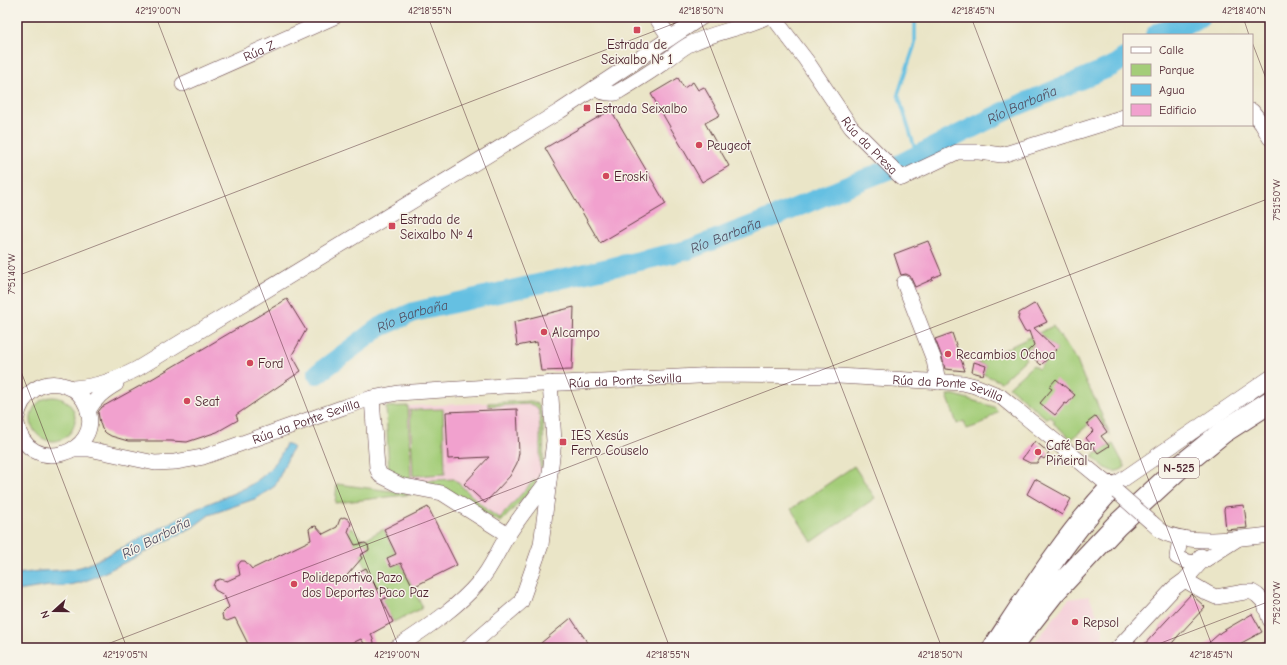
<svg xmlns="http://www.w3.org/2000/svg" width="1287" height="665" viewBox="0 0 1287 665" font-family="'Comic Neue',sans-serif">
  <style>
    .built { fill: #f5cfd9 }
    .green { fill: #a4cd79; stroke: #777652 }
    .water { fill: #65c0e2; stroke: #587086 }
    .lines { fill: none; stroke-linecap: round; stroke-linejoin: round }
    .stream { stroke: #65c0e2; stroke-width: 3.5 }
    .river { stroke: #65c0e2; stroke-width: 20 }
    .building { fill: #f1a1ce }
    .minor-casing { stroke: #623d42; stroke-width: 16 }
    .highway-casing { stroke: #623d42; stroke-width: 24 }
    .minor { stroke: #fff; stroke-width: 15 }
    .highway { stroke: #fff; stroke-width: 22 }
    .minor-bridge-casing { stroke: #623d42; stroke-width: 16; stroke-linecap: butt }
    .minor-bridge { stroke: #fff; stroke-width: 15 }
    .ticks { fill: none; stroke: #4a1f2b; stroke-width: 1; stroke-opacity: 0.45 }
    .poi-dot { fill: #d1495b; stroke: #f7f3e8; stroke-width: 1.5 }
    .labels { text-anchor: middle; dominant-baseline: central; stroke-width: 3; stroke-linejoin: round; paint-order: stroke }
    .shield { fill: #f7f3e8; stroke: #7e5f64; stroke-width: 1 }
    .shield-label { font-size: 12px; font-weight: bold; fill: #4a1f2b }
    .poi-label { font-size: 13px; fill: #4a1f2b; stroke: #f7f3e8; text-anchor: start }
    .street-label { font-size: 13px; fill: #4a1f2b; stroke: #f7f3e8 }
    .water-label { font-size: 14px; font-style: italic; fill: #524f62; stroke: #f7f3e8 }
    .neatline { fill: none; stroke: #4a1f2b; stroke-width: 1.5 }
    .ticks-label { font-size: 10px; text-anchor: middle; fill: #4a1f2b }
  </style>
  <rect width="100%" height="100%" fill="#f7f3e8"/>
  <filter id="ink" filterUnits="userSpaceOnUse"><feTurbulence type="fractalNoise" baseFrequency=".025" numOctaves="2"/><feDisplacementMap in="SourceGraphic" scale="8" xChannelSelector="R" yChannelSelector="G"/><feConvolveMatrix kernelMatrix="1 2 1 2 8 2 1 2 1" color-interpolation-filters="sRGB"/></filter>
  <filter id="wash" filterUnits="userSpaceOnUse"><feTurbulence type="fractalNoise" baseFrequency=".012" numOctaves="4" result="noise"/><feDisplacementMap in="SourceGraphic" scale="16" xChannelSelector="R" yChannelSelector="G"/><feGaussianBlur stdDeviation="0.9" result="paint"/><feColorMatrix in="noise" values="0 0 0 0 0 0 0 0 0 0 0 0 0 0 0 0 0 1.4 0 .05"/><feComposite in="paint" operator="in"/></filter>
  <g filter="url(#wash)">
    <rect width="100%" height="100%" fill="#eae5c7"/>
    <path class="built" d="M 531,401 L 538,404 L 542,412 L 544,455 L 542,469 L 532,489 L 501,522 L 389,474 L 386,407 Z
      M 1089,596 L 1103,628 L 1102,641 L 1097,648 L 1030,648 L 1069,599 Z"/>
    <path class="green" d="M 1053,326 L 1077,361 L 1084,379 L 1095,399 L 1110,435 L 1098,416 L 1072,439 L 1053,423 L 1055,422 L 1051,417 L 1046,418 L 1009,387 L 1033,365 L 1038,369 L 1057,350 L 1043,336 L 1030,349 L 1027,347 L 1022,354 L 1026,359 L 1001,382 L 983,374 L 986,366 L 977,363 Z
      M 947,395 L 955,395 L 994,407 L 998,411 L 982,424 L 967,429 L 964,421 L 957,424 Z
      M31 419a22 22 0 1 1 44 0a22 22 0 1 1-44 0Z
      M 531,401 L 538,404 C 545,413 544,457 542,469 L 540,466 C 540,456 541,417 538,409 C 536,406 534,405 530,404 L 488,406 L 488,403 Z
      M 408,406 L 411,481 L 389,474 L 386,407 Z
      M 443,409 L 445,474 L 413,476 L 410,410 Z
      M 1113,444 L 1125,467 C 1111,478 1103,465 1092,456 Z
      M 854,466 L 875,498 L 812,542 L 791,509 Z
      M 454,479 L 485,508 L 485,509 L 500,518 L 533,481 L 537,481 L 532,489 L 501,522 L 414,481 Z
      M 337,484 L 414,494 L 335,503 Z
      M 349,527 L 354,530 L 363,540 L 384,529 L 422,606 L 421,609 L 393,622 L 382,600 L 390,595 L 391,590 L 386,587 L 377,590 L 360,555 L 368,551 L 369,546 L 364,543 L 355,546 L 347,529 Z"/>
    <path class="water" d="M 286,444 L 293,447 L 275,486 L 257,498 L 209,515 L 193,527 L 132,559 L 93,578 L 79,583 L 64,586 L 49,586 L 17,591 L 17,574 C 24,573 32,572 39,571 C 57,570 70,571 87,565 C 122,548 156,531 190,512 C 229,492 266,490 286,444 Z"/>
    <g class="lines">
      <path class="stream" d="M 915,17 L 915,44 L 898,94 L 917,155"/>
      <g class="river">
        <path d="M 1155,35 L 1157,33 L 1187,24 L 1200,17"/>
        <path id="s1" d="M 317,374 L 380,327 L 414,312 L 688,250 L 776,216 L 855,183 L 890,169 L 1012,108 L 1113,66 L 1124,58"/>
      </g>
    </g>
    <g id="blocks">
      <path class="building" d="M 678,78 L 684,88 L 693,82 L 698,90 L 704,87 L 720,115 L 705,123 L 729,166 L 702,182 L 651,94 Z
        M 611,110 L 666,204 L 600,243 L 545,148 Z
        M 928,241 L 942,274 L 932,278 L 933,279 L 915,287 L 910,276 L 906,274 L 901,275 L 894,254 Z
        M 287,299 L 306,330 L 292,355 L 301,371 L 236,415 L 238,420 L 217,432 L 187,442 L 171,441 L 128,441 L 111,436 L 106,433 L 102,429 L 100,423 L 98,412 L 102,407 L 140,386 Z
        M 1034,304 L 1035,305 L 1037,304 L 1047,322 L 1034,328 L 1057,350 L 1041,365 L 1027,352 L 1034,345 L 1029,331 L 1025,332 L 1018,319 L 1019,315 L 1019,313 Z
        M 574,307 L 572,370 L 541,371 L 537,342 L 517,346 L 514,322 Z
        M 952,333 L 965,371 L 945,369 L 942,357 L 935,339 Z
        M 974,362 L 986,366 L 983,375 L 972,372 Z
        M 1056,379 L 1075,395 L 1067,404 L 1065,403 L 1055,415 L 1040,403 L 1052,389 L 1049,387 Z
        M 517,409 L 519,453 L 517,463 L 510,476 L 485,503 L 464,484 L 489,457 L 448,459 L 446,412 Z
        M 1096,416 L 1107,432 L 1101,436 L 1109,446 L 1098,453 L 1086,438 L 1093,431 L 1087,423 Z
        M 1035,441 L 1049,453 L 1044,459 L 1041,457 L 1037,463 L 1030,463 L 1022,459 Z
        M 1035,479 L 1071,499 L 1062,515 L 1027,494 Z
        M 1244,505 L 1247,528 L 1226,530 L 1224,510 L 1225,507 Z
        M 428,507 L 457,565 L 413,587 L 401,563 L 391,567 L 387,558 L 396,554 L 384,529 Z
        M 344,517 L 348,519 L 351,523 L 348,532 L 355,545 L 365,543 L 368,545 L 369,550 L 360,555 L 362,558 L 343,580 L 366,568 L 377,589 L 386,587 L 391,590 L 391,593 L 390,595 L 382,600 L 393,622 L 371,634 L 374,642 L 373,645 L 370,646 L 366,646 L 361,639 L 342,648 L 250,648 L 235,618 L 227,621 L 223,619 L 222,614 L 229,607 L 224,595 L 215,590 L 213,586 L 215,581 L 220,579 L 227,581 L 240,575 L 238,565 L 241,561 L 245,561 L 252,569 L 311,540 L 309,529 L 311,527 L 316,526 L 323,534 L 337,527 L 340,519 Z
        M 1191,594 L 1205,607 L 1178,636 L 1168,648 L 1141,648 Z
        M 1252,614 L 1262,632 L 1232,648 L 1203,648 L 1221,632 Z
        M 571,618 L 591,648 L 545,648 L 541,643 Z"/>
    </g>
  </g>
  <g filter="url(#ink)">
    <use href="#blocks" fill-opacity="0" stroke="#623d42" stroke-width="1"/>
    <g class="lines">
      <g class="minor-casing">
        <g id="minor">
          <path d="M 656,17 L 670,38"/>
          <path id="s2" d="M 773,17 L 806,60 L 851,127 L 902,178 L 957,152 L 979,152 L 1002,155 L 1124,117"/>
          <path id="s3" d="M 183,84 L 334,17"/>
          <path d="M 595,88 C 602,93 608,94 616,93 C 631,84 646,75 660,65 C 670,58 678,51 688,45 C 713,32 741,29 766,17"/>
          <path d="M 1252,111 L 1262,124 L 1270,138"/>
          <path d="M 904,283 L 934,360 L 938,382"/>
          <path d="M 73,388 C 95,387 118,379 137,369 L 560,111 L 702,17"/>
          <path d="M 372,398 L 377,468 L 380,475 L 400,485 L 442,493 L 508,535"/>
          <path d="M 88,411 C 95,398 104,391 116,384"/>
          <path d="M 17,417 C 21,395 42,377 66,386 C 76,389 83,397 87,407 C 105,454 27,478 17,424"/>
          <path id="s4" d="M 73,449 L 89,449 L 155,463 L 175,462 L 203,457 L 344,407 L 372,398 L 398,393 L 504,386 L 717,375 L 838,376 L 963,383 L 975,386 L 1000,396 L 1117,492"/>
          <path d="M 1112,487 L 1270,378"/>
          <path d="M 1151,522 C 1155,525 1159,530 1163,532 C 1191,546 1239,538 1270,535"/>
          <path d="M 1182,538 L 1179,545 L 1177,557 C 1185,562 1191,563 1200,563 L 1201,556"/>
          <path d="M 1185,580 L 1207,593 L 1216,597 L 1245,592 L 1252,592 L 1257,595 L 1264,602 L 1270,620"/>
          <path d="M 396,648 C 426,628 456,609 479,582 C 491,569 498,550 508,535 C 520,516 535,498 549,479"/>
          <path d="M 468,648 L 521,602 L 541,545 L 554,441 L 550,383"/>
          <path d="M 1118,648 L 1174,588 L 1185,580 L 1200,563 L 1239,538"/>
          <path d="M 1268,648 L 1270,647"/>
        </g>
      </g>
      <g class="highway-casing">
        <path id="highway" d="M 994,648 C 1031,592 1066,536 1112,487
          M 1010,648 L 1054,592 L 1116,526 L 1180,467 L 1223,432 L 1270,402"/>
      </g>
      <use href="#minor" class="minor"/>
      <use href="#highway" class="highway"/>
      <g class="minor-bridge-casing">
        <path id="minor-bridge" d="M 1117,492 L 1151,522"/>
      </g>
      <use href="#minor-bridge" class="minor-bridge"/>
    </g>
  </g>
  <path class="ticks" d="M 156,17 L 399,648M 428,17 L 670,648M 699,17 L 942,648M 971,17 L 1213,648M 1243,17 L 1249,35M 1252,42 L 1270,89M 17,276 L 691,17M 17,361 L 127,648M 97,648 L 1270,198M 1148,648 L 1270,601"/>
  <g class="poi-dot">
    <rect x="633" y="26" width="8" height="8" rx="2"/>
    <rect x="583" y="104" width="8" height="8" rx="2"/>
    <circle cx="699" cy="145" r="4"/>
    <circle cx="606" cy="176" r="4"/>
    <rect x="388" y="222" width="8" height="8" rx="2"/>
    <circle cx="544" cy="332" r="4"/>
    <circle cx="948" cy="354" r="4"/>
    <circle cx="250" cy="363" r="4"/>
    <circle cx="187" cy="401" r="4"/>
    <rect x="559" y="438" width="8" height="8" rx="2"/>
    <circle cx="1038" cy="452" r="4"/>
    <circle cx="294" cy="584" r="4"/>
    <circle cx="1075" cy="622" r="4"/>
  </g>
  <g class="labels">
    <rect class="shield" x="1159" y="458" width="40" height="20" rx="3"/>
    <g class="shield-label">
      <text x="1179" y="468">N-525</text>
    </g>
    <g class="poi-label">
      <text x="637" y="44" text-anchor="middle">Estrada de<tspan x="637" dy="15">Seixalbo Nº 1</tspan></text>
      <text x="595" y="108">Estrada Seixalbo</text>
      <text x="707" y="145">Peugeot</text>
      <text x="614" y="176">Eroski</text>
      <text x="400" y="219">Estrada de<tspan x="400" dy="15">Seixalbo Nº 4</tspan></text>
      <text x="552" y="332">Alcampo</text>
      <text x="956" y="354">Recambios Ochoa</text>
      <text x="258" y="363">Ford</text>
      <text x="195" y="401">Seat</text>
      <text x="571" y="435">IES Xesús<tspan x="571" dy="15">Ferro Couselo</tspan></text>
      <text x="1046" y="445">Café Bar<tspan x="1046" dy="15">Piñeiral</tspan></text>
      <text x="302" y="577">Polideportivo Pazo<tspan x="302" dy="15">dos Deportes Paco Paz</tspan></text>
      <text x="1083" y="622">Repsol</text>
    </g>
    <g class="street-label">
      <text stroke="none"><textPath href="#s3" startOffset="83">Rúa Z</textPath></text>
      <text stroke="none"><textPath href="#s2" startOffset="161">Rúa da Presa</textPath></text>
      <text stroke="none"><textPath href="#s4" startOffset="565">Rúa da Ponte Sevilla</textPath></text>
      <text stroke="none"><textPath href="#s4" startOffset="889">Rúa da Ponte Sevilla</textPath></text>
      <text stroke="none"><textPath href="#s4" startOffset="241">Rúa da Ponte Sevilla</textPath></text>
    </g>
    <g class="water-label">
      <text stroke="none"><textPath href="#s1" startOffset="761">Río Barbaña</textPath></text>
      <text stroke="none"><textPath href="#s1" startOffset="437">Río Barbaña</textPath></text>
      <text stroke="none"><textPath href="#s1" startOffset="113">Río Barbaña</textPath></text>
      <text transform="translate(156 538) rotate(-27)">Río Barbaña</text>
    </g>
  </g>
  <rect width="1287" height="665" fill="none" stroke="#f7f3e8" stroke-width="44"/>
  <rect x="1123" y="34" width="130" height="92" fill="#f7f3e8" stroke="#b29e9c"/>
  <rect x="1131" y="47" width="20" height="6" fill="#ffffff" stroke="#b29e9c"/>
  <text x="1159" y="54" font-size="12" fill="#4a1f2b">Calle</text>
  <rect x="1131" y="64" width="20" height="12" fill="#a4cd79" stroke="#b29e9c"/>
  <text x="1159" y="74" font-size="12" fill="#4a1f2b">Parque</text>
  <rect x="1131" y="84" width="20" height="12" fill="#65c0e2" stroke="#b29e9c"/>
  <text x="1159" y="94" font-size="12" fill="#4a1f2b">Agua</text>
  <rect x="1131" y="104" width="20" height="12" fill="#f1a1ce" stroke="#b29e9c"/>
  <text x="1159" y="114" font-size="12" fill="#4a1f2b">Edificio</text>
  <g transform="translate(54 611) rotate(249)" stroke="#f7f3e8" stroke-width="3" paint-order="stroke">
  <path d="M0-3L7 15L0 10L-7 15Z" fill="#4a1f2b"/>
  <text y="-6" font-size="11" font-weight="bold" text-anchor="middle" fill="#4a1f2b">N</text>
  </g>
  <rect x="22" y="22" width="1243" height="621" class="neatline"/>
  <g class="ticks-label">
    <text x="158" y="14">42°19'00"N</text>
    <text x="430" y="14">42°18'55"N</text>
    <text x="701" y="14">42°18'50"N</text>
    <text x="973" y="14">42°18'45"N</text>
    <text x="1244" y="14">42°18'40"N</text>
    <text transform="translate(1276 200) rotate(-90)" y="4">7°51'50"W</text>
    <text transform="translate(11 274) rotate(-90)" y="4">7°51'40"W</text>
    <text transform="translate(1276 603) rotate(-90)" y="4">7°52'00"W</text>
    <text x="125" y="658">42°19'05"N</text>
    <text x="397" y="658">42°19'00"N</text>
    <text x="668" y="658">42°18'55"N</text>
    <text x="940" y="658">42°18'50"N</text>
    <text x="1211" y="658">42°18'45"N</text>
  </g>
</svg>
